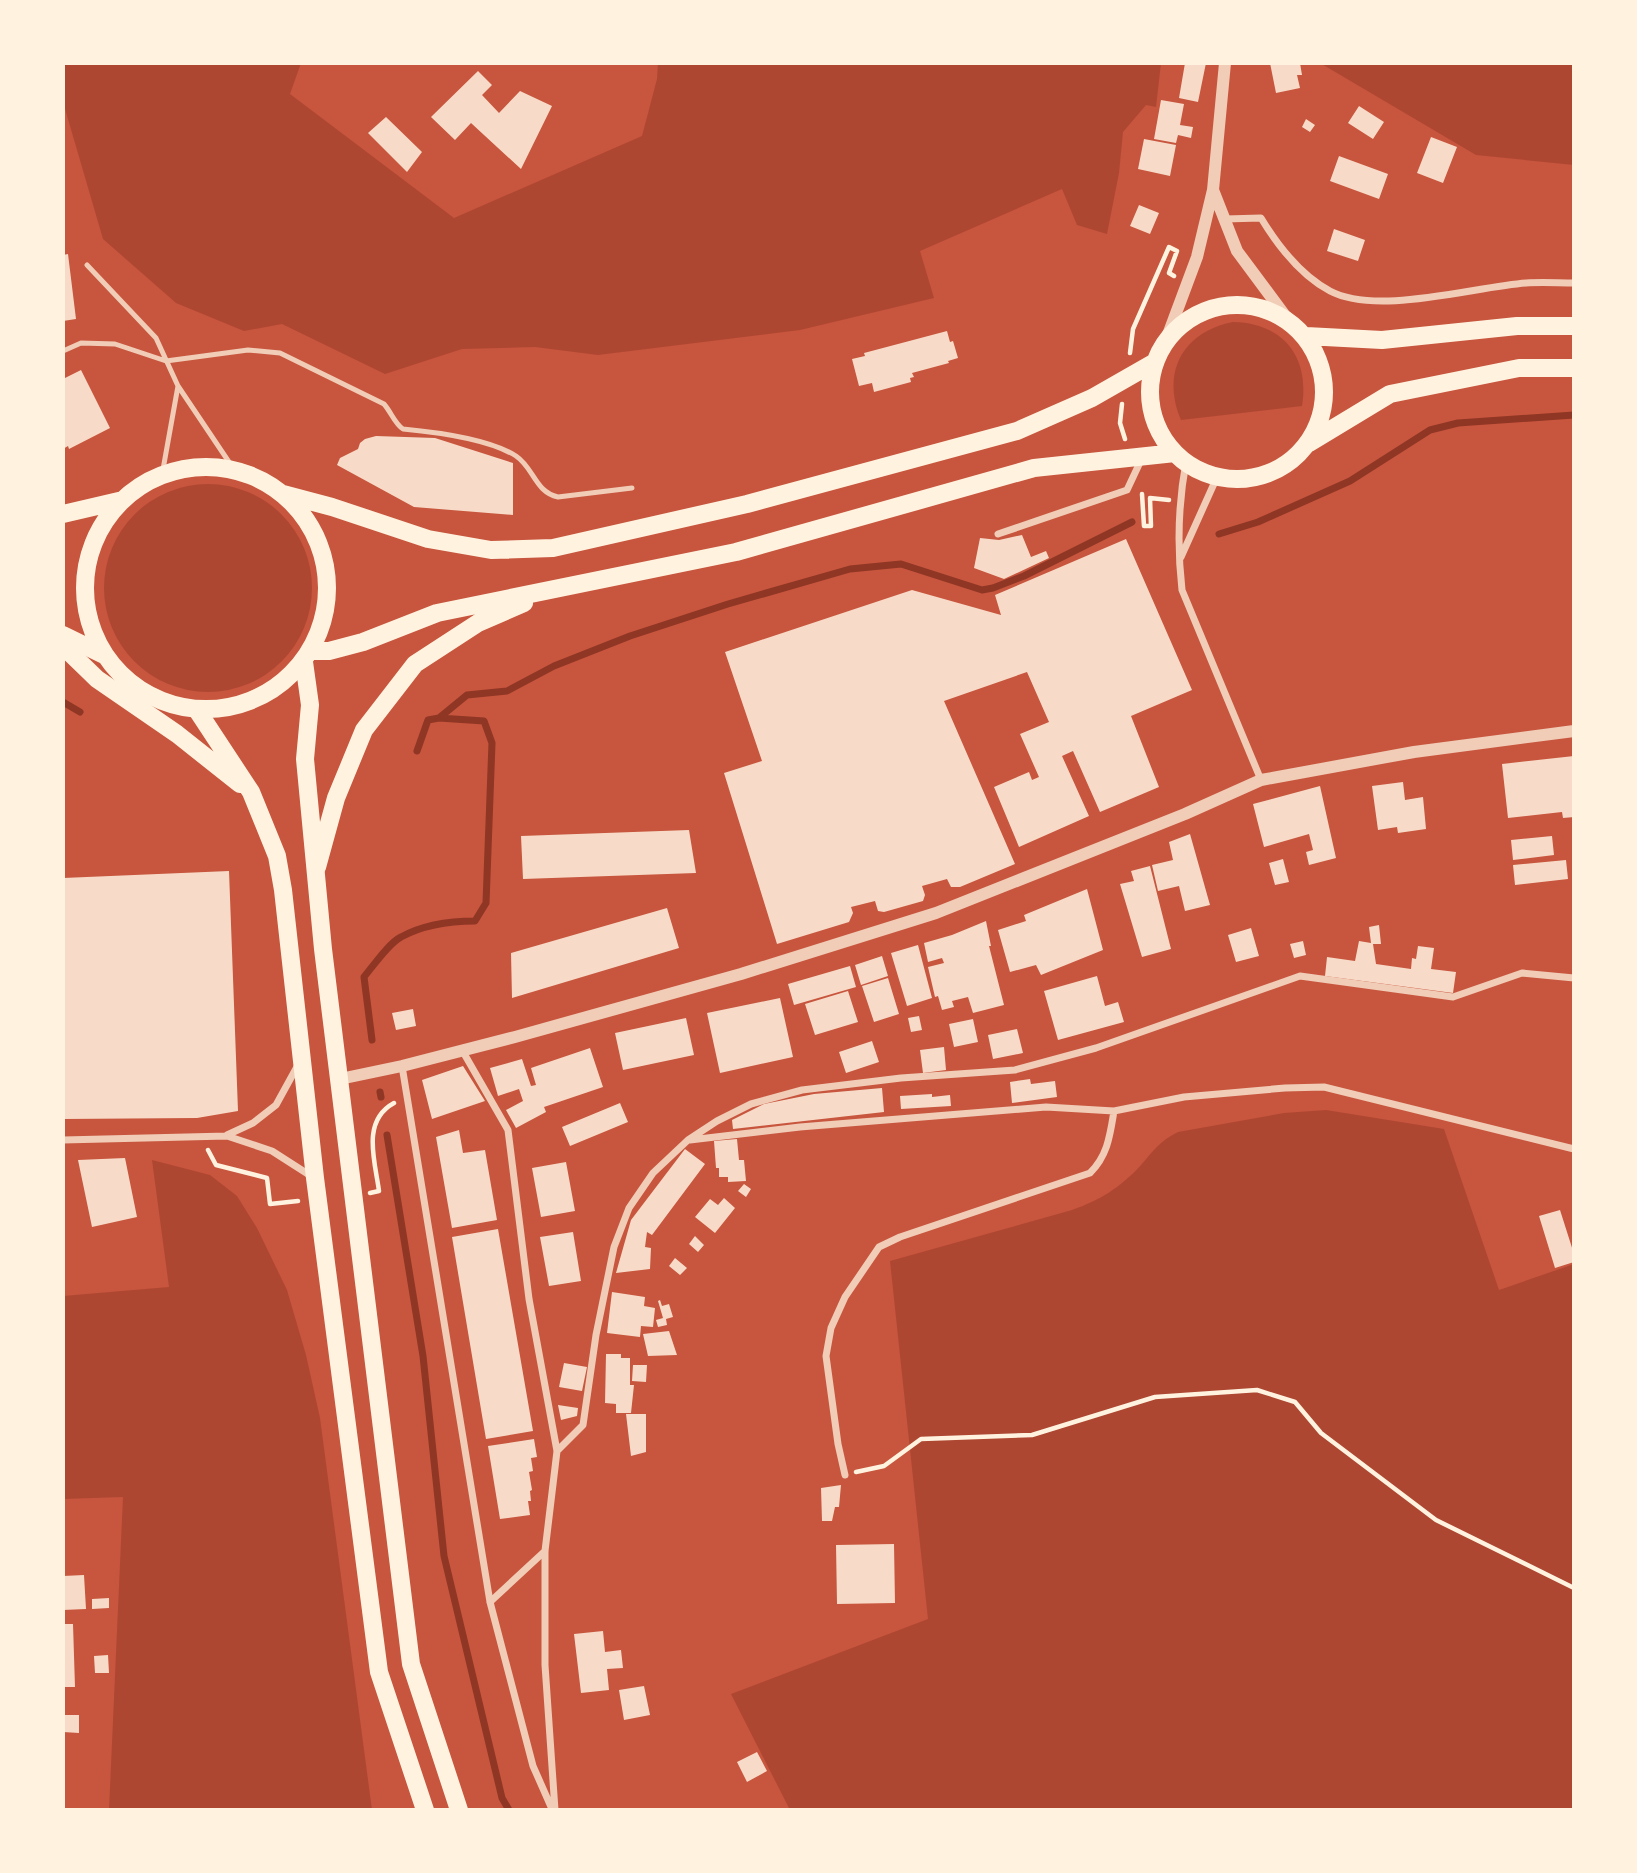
<svg xmlns="http://www.w3.org/2000/svg" width="1637" height="1873" viewBox="0 0 1637 1873" font-family="Mulish,sans-serif">
  <style>
    .green { fill: #ae4732 }
    .lines { fill: none; stroke-linecap: round; stroke-linejoin: round }
    .stream { stroke: #8f3625; stroke-width: 7 }
    .building { fill: #f7dbc8 }
    .path { stroke: #fff3e0; stroke-width: 4.5 }
    .service { stroke: #f1ccb7; stroke-width: 5 }
    .minor { stroke: #f1ccb7; stroke-width: 7 }
    .tertiary { stroke: #f1ccb7; stroke-width: 12 }
    .primary { stroke: #fff3e0; stroke-width: 18 }
    .trunk { stroke: #fff3e0; stroke-width: 18 }
  </style>
  <rect width="100%" height="100%" fill="#c8553d"/>
  <path class="green" d="M 63,63 L 301,63 L 290,94 L 454,218 L 642,136 L 657,79 L 658,63 L 1161,63 L 1156,107 L 1146,105 L 1123,132 L 1119,173 L 1107,234 L 1077,225 L 1062,189 L 920,251 L 934,298 L 800,330 L 598,355 L 535,347 L 462,349 L 385,374 L 282,324 L 244,331 L 176,303 L 103,239 L 63,102 Z
    M 1320,63 L 1574,63 L 1574,165 L 1476,155 Z
    M 1233,322 C 1283,323 1310,357 1302,406 L 1181,420 C 1161,373 1182,332 1233,322 Z
    M104 588a104 104 0 1 1 208 0a104 104 0 1 1-208 0Z
    M 1326,1110 L 1444,1129 L 1499,1290 L 1574,1264 L 1574,1810 L 790,1810 L 731,1694 L 928,1619 L 890,1261 L 1072,1210 C 1100,1200 1120,1188 1141,1165 C 1153,1151 1161,1140 1178,1132 L 1284,1113 Z
    M 152,1160 L 210,1175 L 237,1196 L 257,1228 L 287,1290 L 306,1355 L 320,1418 L 372,1810 L 109,1810 L 123,1497 L 63,1499 L 63,1296 L 169,1287 Z"/>
  <g class="lines">
    <path class="stream" d="M 1219,534 L 1258,522 L 1350,481 L 1430,430 L 1458,423 L 1574,415
      M 63,702 L 80,712
      M 439,718 L 467,695 L 507,691 L 554,666 L 630,636 L 728,604 L 850,569 L 901,564 L 982,590 L 993,588 L 1024,576 L 1132,522
      M 372,1040 L 364,977 C 373,966 389,943 401,937 C 423,925 450,921 475,921 L 486,903 L 492,743 L 484,721 L 439,718 L 428,720 L 417,751
      M 380,1092 L 381,1097
      M 387,1135 L 423,1356 L 444,1556 L 502,1798 L 509,1810"/>
  </g>
  <path class="building" d="M 1185,63 L 1206,63 L 1198,102 L 1179,98 Z
    M 1270,63 L 1300,63 L 1302,75 L 1297,75 L 1300,88 L 1276,93 Z
    M 478,71 L 492,85 L 482,95 L 499,113 L 520,91 L 552,106 L 521,169 L 471,123 L 455,140 L 431,117 Z
    M 1161,100 L 1184,104 L 1180,125 L 1193,127 L 1191,138 L 1178,135 L 1176,143 L 1154,139 Z
    M 1359,106 L 1384,122 L 1373,139 L 1348,123 Z
    M 386,117 L 422,152 L 407,172 L 368,133 Z
    M 1306,119 L 1315,125 L 1310,132 L 1302,127 Z
    M 1431,137 L 1457,147 L 1443,183 L 1417,173 Z
    M 1144,139 L 1176,145 L 1170,176 L 1138,169 Z
    M 1339,156 L 1388,174 L 1379,199 L 1330,181 Z
    M 1139,205 L 1159,213 L 1150,234 L 1130,226 Z
    M 1334,229 L 1365,240 L 1358,261 L 1327,251 Z
    M 68,254 L 76,319 L 63,321 L 63,255 Z
    M 947,331 L 950,342 L 953,341 L 958,358 L 948,361 L 949,363 L 912,373 L 914,377 L 910,378 L 911,382 L 874,392 L 872,383 L 859,386 L 852,359 L 865,356 L 864,353 Z
    M 81,370 L 110,428 L 69,449 L 68,446 L 63,449 L 63,379 Z
    M 376,436 L 435,438 L 513,463 L 513,515 L 414,507 L 337,465 L 340,458 L 358,449 L 360,443 L 365,439 Z
    M 1022,535 L 1031,557 L 1046,551 L 1049,558 L 1004,579 L 974,568 L 980,538 L 999,540 Z
    M 1126,539 L 1192,690 L 1131,716 L 1159,787 L 1100,812 L 1073,751 L 1062,756 L 1089,816 L 1019,847 L 994,787 L 1029,772 L 1032,780 L 1039,777 L 1020,734 L 1049,722 L 1027,672 L 944,701 L 1015,864 L 960,887 L 951,887 L 947,879 L 922,886 L 925,895 L 923,901 L 884,912 L 878,911 L 875,901 L 851,907 L 853,913 L 849,922 L 777,944 L 724,773 L 762,761 L 725,652 L 912,590 L 1001,615 L 995,595 Z
    M 1574,756 L 1574,817 L 1563,818 L 1562,812 L 1508,818 L 1502,764 Z
    M 1403,782 L 1405,800 L 1423,797 L 1426,829 L 1398,833 L 1397,827 L 1378,830 L 1372,786 Z
    M 1320,786 L 1336,858 L 1309,865 L 1306,852 L 1313,850 L 1309,834 L 1264,847 L 1253,804 Z
    M 689,830 L 696,873 L 523,879 L 521,836 Z
    M 1190,834 L 1210,905 L 1185,911 L 1179,886 L 1158,891 L 1152,865 L 1173,860 L 1169,842 Z
    M 1552,836 L 1554,855 L 1513,860 L 1511,840 Z
    M 1283,859 L 1289,882 L 1275,885 L 1269,863 Z
    M 1566,860 L 1568,879 L 1515,885 L 1513,865 Z
    M 1150,866 L 1171,949 L 1142,957 L 1120,884 L 1134,881 L 1131,871 Z
    M 229,871 L 238,1111 L 197,1118 L 63,1119 L 63,878 Z
    M 1087,889 L 1103,950 L 1041,975 L 1036,965 L 1010,972 L 998,930 L 1026,921 L 1024,915 Z
    M 667,908 L 679,948 L 512,998 L 511,953 Z
    M 986,921 L 991,946 L 989,946 L 1004,1005 L 973,1013 L 968,997 L 952,1001 L 954,1007 L 942,1010 L 938,996 L 935,997 L 928,967 L 944,963 L 942,958 L 928,962 L 924,943 L 952,935 Z
    M 1379,925 L 1381,944 L 1373,944 L 1376,964 L 1411,969 L 1412,958 L 1416,959 L 1418,946 L 1434,948 L 1431,969 L 1456,972 L 1453,993 L 1325,976 L 1327,957 L 1355,961 L 1359,941 L 1371,943 L 1369,927 Z
    M 1251,928 L 1259,956 L 1236,962 L 1228,935 Z
    M 1303,941 L 1306,955 L 1294,958 L 1290,944 Z
    M 918,945 L 932,998 L 907,1006 L 891,953 Z
    M 882,956 L 888,976 L 861,985 L 855,965 Z
    M 850,966 L 856,987 L 794,1005 L 788,984 Z
    M 1097,976 L 1105,1006 L 1118,1002 L 1124,1022 L 1058,1040 L 1044,991 Z
    M 888,978 L 899,1014 L 874,1022 L 862,986 Z
    M 848,991 L 858,1022 L 815,1035 L 805,1004 Z
    M 780,998 L 793,1057 L 720,1073 L 707,1013 Z
    M 413,1009 L 416,1026 L 396,1030 L 392,1013 Z
    M 919,1016 L 922,1030 L 911,1032 L 908,1018 Z
    M 686,1018 L 694,1055 L 623,1070 L 615,1033 Z
    M 973,1019 L 978,1042 L 954,1047 L 949,1024 Z
    M 1017,1029 L 1023,1053 L 993,1059 L 988,1035 Z
    M 872,1041 L 879,1062 L 846,1073 L 839,1052 Z
    M 944,1047 L 946,1070 L 923,1073 L 920,1050 Z
    M 590,1048 L 603,1087 L 544,1107 L 546,1112 L 516,1128 L 506,1110 L 523,1101 L 519,1089 L 498,1096 L 490,1068 L 522,1059 L 531,1086 L 536,1085 L 531,1068 Z
    M 463,1066 L 485,1101 L 432,1119 L 422,1080 Z
    M 1030,1079 L 1031,1084 L 1055,1081 L 1057,1097 L 1012,1103 L 1010,1082 Z
    M 882,1088 L 884,1112 L 733,1129 L 732,1120 L 764,1104 L 814,1094 Z
    M 932,1094 L 932,1097 L 950,1095 L 951,1106 L 901,1109 L 900,1096 Z
    M 620,1103 L 628,1122 L 570,1146 L 562,1127 Z
    M 459,1130 L 463,1153 L 485,1150 L 497,1220 L 452,1228 L 436,1137 Z
    M 737,1139 L 739,1160 L 744,1160 L 746,1181 L 728,1182 L 728,1177 L 719,1177 L 719,1168 L 716,1168 L 714,1141 Z
    M 685,1149 L 705,1164 L 652,1235 L 647,1232 L 645,1247 L 651,1248 L 650,1269 L 616,1273 L 631,1220 Z
    M 125,1158 L 137,1217 L 92,1227 L 78,1160 Z
    M 566,1162 L 575,1211 L 541,1217 L 532,1168 Z
    M 744,1184 L 751,1189 L 746,1197 L 738,1191 Z
    M 724,1198 L 735,1208 L 715,1233 L 695,1217 L 710,1199 L 718,1205 Z
    M 1560,1210 L 1574,1254 L 1574,1262 L 1555,1268 L 1539,1216 Z
    M 498,1229 L 533,1431 L 486,1439 L 452,1237 Z
    M 573,1232 L 581,1281 L 549,1286 L 540,1237 Z
    M 695,1236 L 704,1245 L 698,1252 L 689,1244 Z
    M 675,1258 L 687,1268 L 680,1275 L 669,1266 Z
    M 612,1292 L 645,1297 L 644,1306 L 655,1308 L 653,1327 L 641,1326 L 640,1337 L 607,1333 Z
    M 660,1300 L 662,1306 L 669,1304 L 673,1317 L 666,1319 L 667,1325 L 658,1327 L 656,1320 L 663,1318 L 658,1301 Z
    M 669,1331 L 677,1355 L 648,1356 L 643,1334 Z
    M 606,1354 L 621,1354 L 621,1358 L 630,1358 L 630,1385 L 634,1385 L 631,1413 L 616,1413 L 616,1404 L 605,1403 Z
    M 564,1363 L 587,1367 L 582,1391 L 559,1387 Z
    M 633,1365 L 647,1365 L 646,1382 L 632,1381 Z
    M 558,1405 L 578,1408 L 577,1416 L 561,1420 Z
    M 626,1414 L 646,1414 L 646,1452 L 631,1456 Z
    M 534,1439 L 537,1457 L 531,1458 L 533,1471 L 529,1472 L 532,1490 L 530,1491 L 531,1501 L 528,1501 L 530,1515 L 500,1519 L 488,1446 Z
    M 841,1485 L 839,1507 L 835,1507 L 832,1521 L 822,1521 L 821,1488 Z
    M 894,1544 L 895,1603 L 837,1604 L 836,1545 Z
    M 84,1575 L 86,1609 L 63,1610 L 63,1576 Z
    M 109,1598 L 109,1608 L 92,1609 L 92,1599 Z
    M 63,1624 L 73,1624 L 75,1687 L 63,1687 Z
    M 603,1631 L 605,1652 L 621,1650 L 623,1668 L 607,1669 L 609,1690 L 581,1693 L 574,1634 Z
    M 108,1655 L 109,1673 L 95,1673 L 94,1656 Z
    M 644,1686 L 650,1715 L 624,1720 L 619,1690 Z
    M 63,1715 L 79,1715 L 79,1733 L 63,1732 Z
    M 757,1752 L 767,1771 L 747,1782 L 737,1762 Z"/>
  <g class="lines">
    <path class="path" d="M 1130,353 L 1133,329 L 1169,247 L 1177,251 L 1169,273 L 1174,276
      M 1122,404 L 1120,423 L 1125,439
      M 1142,494 L 1144,526 L 1151,526 L 1150,498 L 1169,500
      M 208,1150 L 216,1165 L 267,1178 L 270,1204 L 298,1201
      M 370,1193 L 379,1191 C 375,1161 361,1121 394,1103
      M 856,1472 L 884,1466 L 921,1439 L 1032,1435 L 1155,1397 L 1257,1390 L 1295,1402 L 1321,1433 L 1436,1520 L 1574,1588"/>
    <path class="service" d="M 87,265 L 156,338 L 178,386 L 235,471
      M 63,351 L 81,343 L 115,344 L 166,361 L 248,350 L 280,353 L 384,404 C 391,412 395,424 403,429 C 435,432 489,439 516,456 C 534,468 535,492 558,497 L 632,488
      M 162,475 L 178,386"/>
    <path class="minor" d="M 1225,219 L 1261,218 C 1278,246 1300,275 1330,291 C 1377,316 1473,287 1526,283 C 1542,282 1558,283 1574,283
      M 1186,462 C 1178,505 1177,546 1182,590 L 1261,780
      M 998,534 L 1127,490 L 1142,458
      M 1181,557 L 1217,477
      M 462,1050 L 508,1130 L 529,1299 L 557,1451 L 545,1551 L 545,1665 L 555,1810
      M 402,1066 L 490,1602 L 533,1766 L 552,1809
      M 227,1135 L 253,1123 L 276,1105 L 298,1065
      M 63,1140 L 227,1136 L 272,1151 L 311,1176
      M 690,1140 L 800,1127 L 1046,1107 L 1114,1111 L 1184,1097 L 1285,1088 L 1324,1087 L 1574,1149
      M 557,1451 L 583,1425 L 596,1335 L 614,1247 L 629,1208 L 653,1173 L 688,1140 L 717,1121 L 751,1104 L 802,1090 L 901,1078 L 1015,1070 L 1096,1048 L 1300,976 L 1453,997 L 1522,973 L 1574,978
      M 845,1475 L 838,1444 L 826,1356 L 831,1328 L 845,1297 L 879,1247 L 900,1237 L 1090,1173 C 1108,1155 1110,1135 1114,1111
      M 490,1602 L 545,1551"/>
    <path class="tertiary" d="M 1213,190 L 1237,251 L 1289,321
      M 1166,340 L 1197,257 L 1213,190 L 1225,63
      M 340,1079 L 402,1066 L 515,1037 L 741,974 L 936,913 L 1185,814 L 1261,780 L 1414,752 L 1574,731"/>
    <path class="primary" d="M 63,646 L 97,679 L 177,734 L 240,784
      M 304,662 L 310,705 L 305,759 L 323,949 L 411,1664 L 459,1810
      M 197,710 L 251,792 L 277,856 L 283,890 L 315,1178 L 379,1672 L 425,1810"/>
    <path class="trunk" d="M1150 392a87 87 0 1 1 174 0a87 87 0 1 1-174 0Z
      M 1306,336 L 1382,340 L 1517,326 L 1574,326
      M 1309,443 L 1390,394 L 1519,368 L 1574,368
      M85 588a121 121 0 1 1 242 0a121 121 0 1 1-242 0Z
      M 283,494 L 332,507 L 428,539 L 491,550 L 553,548 L 747,504 L 1017,431 L 1092,398 L 1155,362
      M 63,514 L 123,500
      M 63,635 L 106,656
      M 311,651 L 329,651 L 363,642 L 437,613 L 736,552 L 1034,468 L 1175,453
      M 317,867 L 336,798 L 364,730 L 415,664 L 478,623 L 524,603"/>
  </g>
  <rect width="1637" height="1873" fill="none" stroke="#fff3e0" stroke-width="130"/>
</svg>
